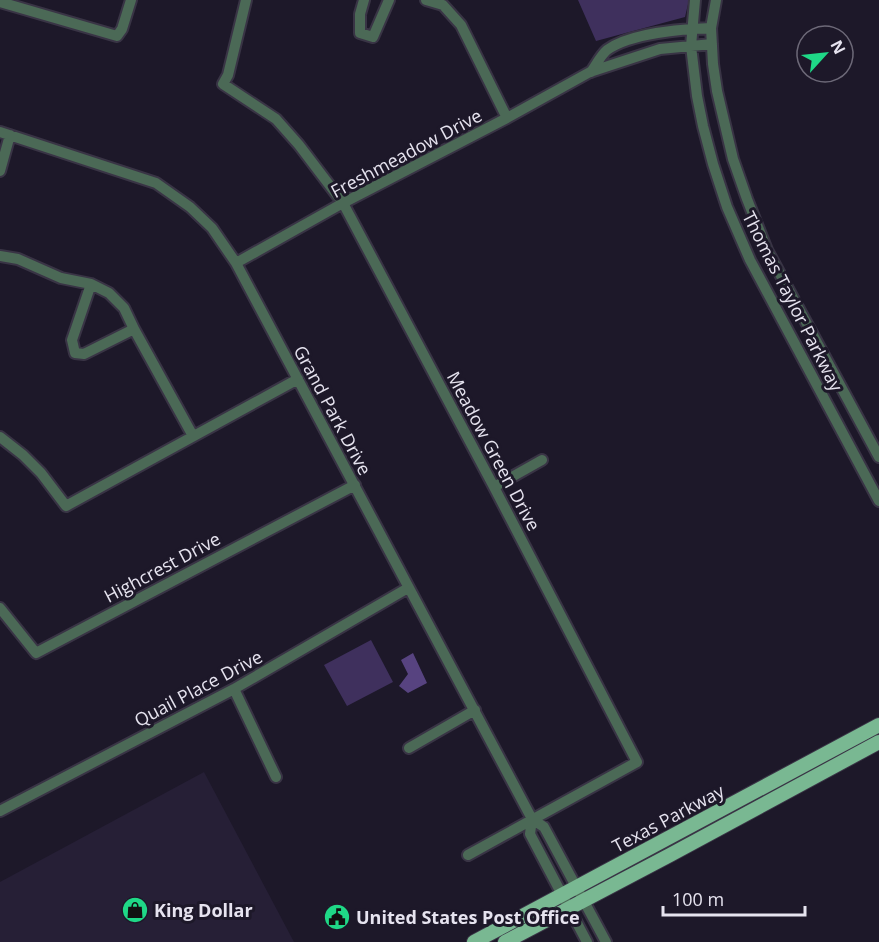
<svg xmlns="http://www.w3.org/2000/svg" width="879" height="942" viewBox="0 0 879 942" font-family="'Open Sans',sans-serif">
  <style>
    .built { fill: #261f36 }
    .green { fill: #3f305d }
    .water { fill: #574380 }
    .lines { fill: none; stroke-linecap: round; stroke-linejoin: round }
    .minor-casing { stroke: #393445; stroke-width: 14 }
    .major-casing { stroke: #393445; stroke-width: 16 }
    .minor { stroke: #4b6956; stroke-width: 10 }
    .major { stroke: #79b892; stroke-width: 14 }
    .labels { text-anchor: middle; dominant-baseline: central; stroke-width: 6; stroke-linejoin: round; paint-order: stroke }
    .street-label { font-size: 18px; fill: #e6e3ef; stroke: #1d1829 }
    .poi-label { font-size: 18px; font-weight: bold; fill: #e6e3ef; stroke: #1d1829; text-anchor: start }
  </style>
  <rect width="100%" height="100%" fill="#1d1829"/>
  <path class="built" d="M 204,772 L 294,942 L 0,942 L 0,882 Z"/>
  <path class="green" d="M 578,0 L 689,0 L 685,17 L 596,41 Z
    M 371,640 L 393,682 L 347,706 L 324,665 Z"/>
  <path class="water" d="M 413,653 L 427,683 L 408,693 L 399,686 L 408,674 L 401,660 Z"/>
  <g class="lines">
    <g class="minor-casing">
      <path id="minor" d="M 246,0 L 228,75 L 223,84 L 276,119 L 299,145 L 343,203 L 494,487 L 637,762 L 468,855
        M 364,0 L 360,14 L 360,33 L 373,37 L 389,0
        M 426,0 L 443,5 L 461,25 L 507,118
        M 695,0 L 691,46 L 697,96 L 703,126 L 713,164 L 727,207 L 750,260 L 879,501
        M 716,0 L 711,28 L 713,64 L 717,91 L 733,159 L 747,199 L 767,250 L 879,457
        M 0,2 L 117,36 L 122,29 L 131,0
        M 591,72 C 596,65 601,55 607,50 C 630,33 684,29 711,28
        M 0,132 L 156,183 L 190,207 L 212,228 L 236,263 L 532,819 L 544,827 L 606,942
        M 0,171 L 10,135
        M 0,256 L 18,259 L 61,278 L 91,284 L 109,293 L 124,308 L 134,329 L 193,436
        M 236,263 L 343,203 L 507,118 L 590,72 L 660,49 L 712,44
        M 91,284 L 72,340 L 75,353 L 84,354 L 134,329
        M 0,437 L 23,455 L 41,473 L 66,506 L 298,379
        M 494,487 L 542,460
        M 0,608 L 36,653 L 355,485
        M 234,689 L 276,777
        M 409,748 L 475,710
        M 0,811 L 234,689 L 408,588
        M 532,819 L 530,834 L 587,942"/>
    </g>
    <g class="major-casing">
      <path id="major" d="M 474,942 L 879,725
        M 505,942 L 670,855 L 879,742"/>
    </g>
    <use href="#minor" class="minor"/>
    <use href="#major" class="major"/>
  </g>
  <defs>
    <g id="shop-disc" transform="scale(1.35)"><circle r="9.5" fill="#1fd887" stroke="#1d1829"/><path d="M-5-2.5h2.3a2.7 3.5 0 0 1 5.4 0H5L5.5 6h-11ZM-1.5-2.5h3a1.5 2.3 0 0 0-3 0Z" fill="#111"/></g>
    <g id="civic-disc" transform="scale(1.35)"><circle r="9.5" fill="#1fd887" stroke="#1d1829"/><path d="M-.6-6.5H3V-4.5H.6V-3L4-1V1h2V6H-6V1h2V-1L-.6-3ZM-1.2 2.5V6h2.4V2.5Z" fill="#111"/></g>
  </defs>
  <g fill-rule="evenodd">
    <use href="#shop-disc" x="135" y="910"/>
    <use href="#civic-disc" x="337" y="917"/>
  </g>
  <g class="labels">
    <g class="street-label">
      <text transform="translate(406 153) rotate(-28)">Freshmeadow Drive</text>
      <text transform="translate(793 301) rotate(63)">Thomas Taylor Parkway</text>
      <text transform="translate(333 410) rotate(62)">Grand Park Drive</text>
      <text transform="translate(494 451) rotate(62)">Meadow Green Drive</text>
      <text transform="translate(162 567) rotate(-28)">Highcrest Drive</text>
      <text transform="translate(198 688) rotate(-28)">Quail Place Drive</text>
      <text transform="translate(668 818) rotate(-28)">Texas Parkway</text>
    </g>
    <g class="poi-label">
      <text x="154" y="910">King Dollar</text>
      <text x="356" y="917">United States Post Office</text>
    </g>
  </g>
  <g transform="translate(825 54) rotate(63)"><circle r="28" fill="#1d1829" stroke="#6d6978" stroke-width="1.5"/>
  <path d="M0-4.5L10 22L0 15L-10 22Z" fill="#1fd887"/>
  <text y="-9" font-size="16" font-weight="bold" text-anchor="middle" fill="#e6e3ef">N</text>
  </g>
  <path d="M663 906v9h142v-9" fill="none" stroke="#e6e3ef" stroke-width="3"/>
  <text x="672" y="906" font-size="18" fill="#e6e3ef" stroke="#1d1829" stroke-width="4.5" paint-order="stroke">100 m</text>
</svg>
